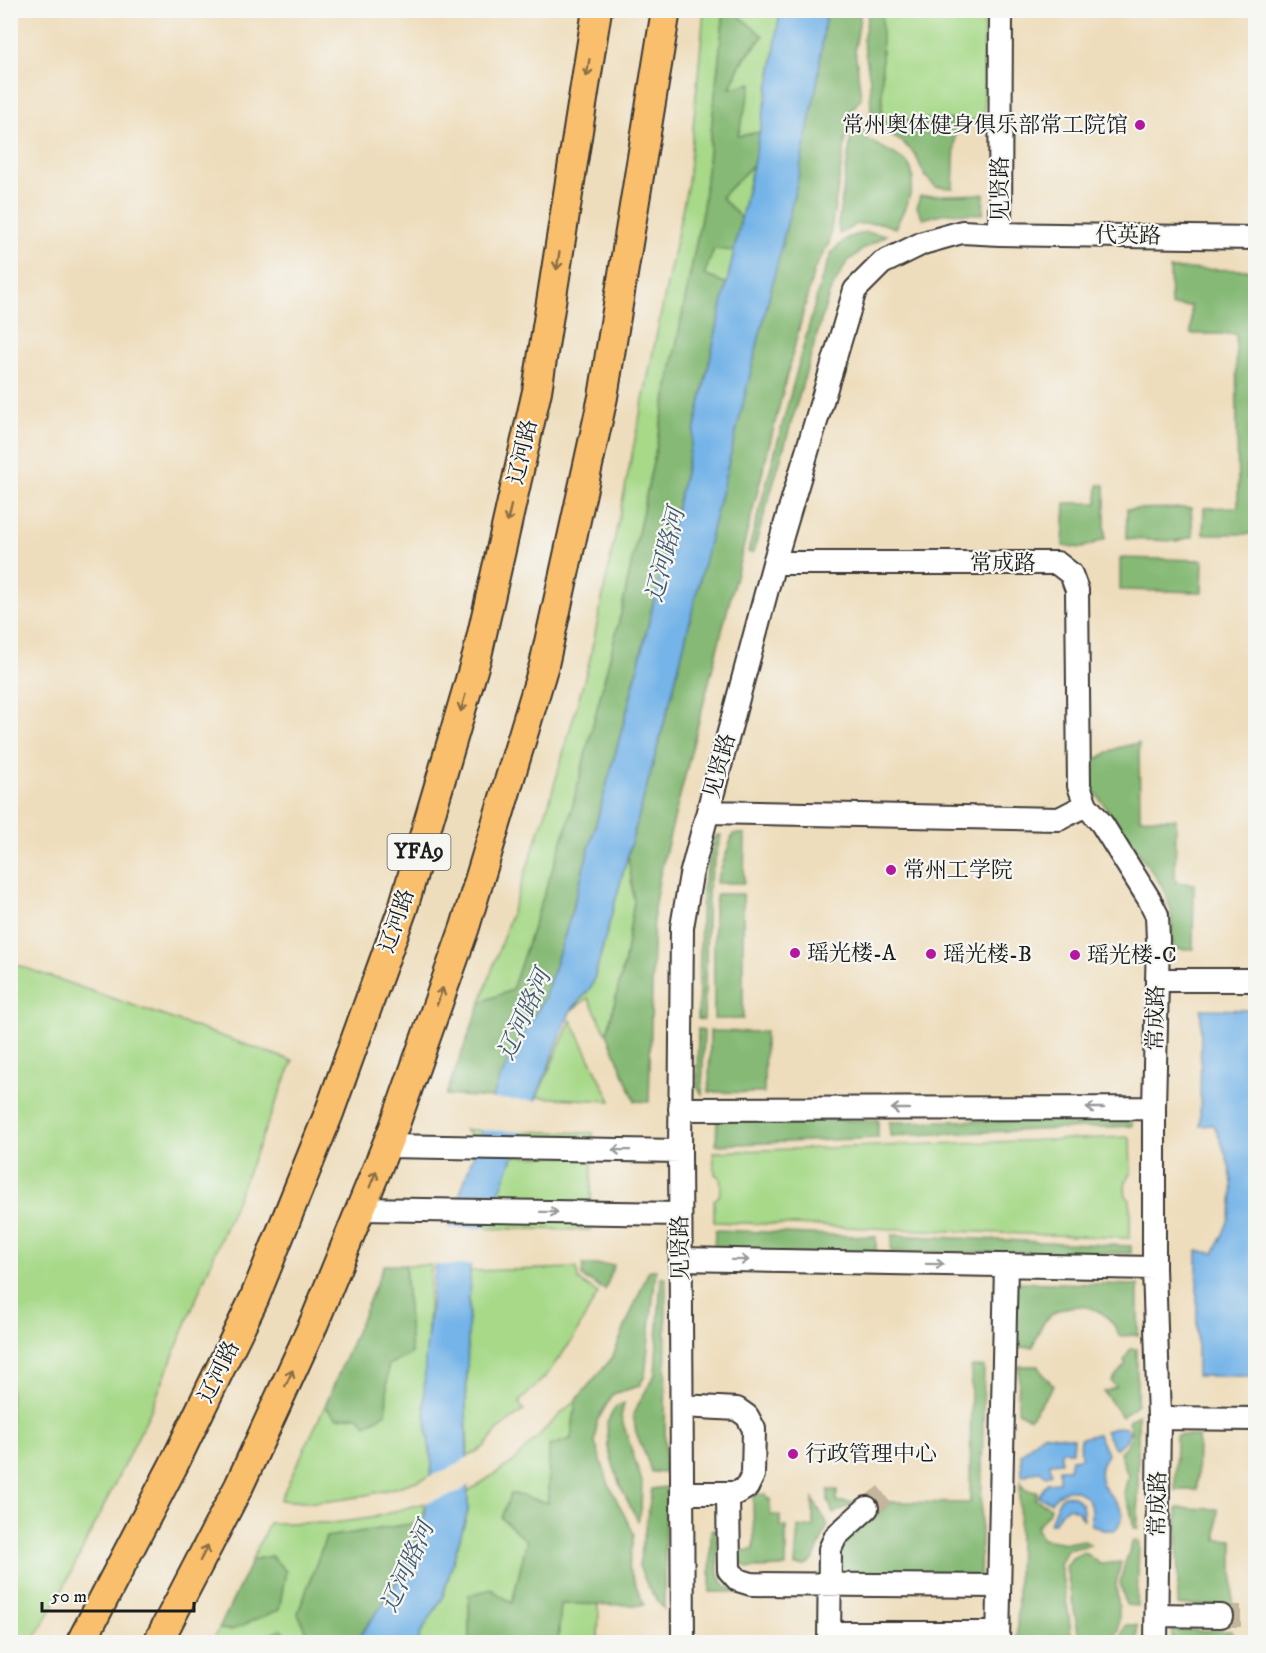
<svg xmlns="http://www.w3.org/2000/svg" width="1266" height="1653" viewBox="0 0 1266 1653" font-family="'IM FELL DW Pica','Noto Serif SC',serif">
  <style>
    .green { fill: #a7d989; stroke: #627a52; stroke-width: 1.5 }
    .forest { fill: #85b975; stroke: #506a48; stroke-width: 1.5 }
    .water { fill: #75b4e8; stroke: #486882; stroke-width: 1.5 }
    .pier { fill: #eeddbc }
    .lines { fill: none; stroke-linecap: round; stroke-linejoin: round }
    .minor-tunnel { stroke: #c4b69c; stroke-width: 22; stroke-dasharray: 22 11; stroke-linecap: butt }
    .minor-casing { stroke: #3c3934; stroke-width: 26 }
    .major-casing { stroke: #3c3934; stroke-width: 32 }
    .minor { stroke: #fff; stroke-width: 22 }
    .major { stroke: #f9bf6d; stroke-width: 28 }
    .oneway { stroke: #8a6e44 }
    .oneway2 { stroke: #999 }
    .poi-dot { fill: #b5179e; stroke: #f6f6f2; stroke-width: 2 }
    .labels { text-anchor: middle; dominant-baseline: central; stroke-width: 4.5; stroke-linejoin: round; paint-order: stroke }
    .shield { fill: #f6f6f2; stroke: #5d5d5c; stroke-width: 1.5 }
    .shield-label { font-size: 21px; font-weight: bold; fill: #1c1c1c }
    .poi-label { font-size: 22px; fill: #1c1c1c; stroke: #f6f6f2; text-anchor: start }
    .street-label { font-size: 22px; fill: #1c1c1c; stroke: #f6f6f2 }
    .water-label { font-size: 24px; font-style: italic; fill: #40596e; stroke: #f6f6f2 }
  </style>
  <rect width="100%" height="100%" fill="#f6f6f2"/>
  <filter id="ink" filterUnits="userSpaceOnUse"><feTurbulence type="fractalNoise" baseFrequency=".0167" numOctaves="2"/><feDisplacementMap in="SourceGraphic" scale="12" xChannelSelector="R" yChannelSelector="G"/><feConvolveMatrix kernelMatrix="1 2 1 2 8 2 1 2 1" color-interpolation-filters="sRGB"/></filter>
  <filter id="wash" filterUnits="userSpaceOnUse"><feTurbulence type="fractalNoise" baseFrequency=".008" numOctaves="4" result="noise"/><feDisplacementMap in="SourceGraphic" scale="24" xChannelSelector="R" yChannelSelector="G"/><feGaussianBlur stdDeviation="1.35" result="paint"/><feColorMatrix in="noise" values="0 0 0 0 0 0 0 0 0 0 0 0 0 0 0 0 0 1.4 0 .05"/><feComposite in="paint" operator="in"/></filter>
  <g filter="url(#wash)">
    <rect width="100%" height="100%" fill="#eeddbc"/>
    <path class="green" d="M 881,10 L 984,11 L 984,120 L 882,120 Z
      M 704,11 L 724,11 L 703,208 L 657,444 L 621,613 L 569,820 L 512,990 L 481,1002 L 549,803 L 589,663 L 688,182 Z
      M 740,11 L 780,11 L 772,69 L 760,132 L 738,137 L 729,89 L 740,65 L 763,36 L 739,16 Z
      M 753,165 L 741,218 L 721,197 Z
      M 714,248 L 734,251 L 727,284 L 704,275 Z
      M 628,855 L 634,901 L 625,960 L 607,1034 L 588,998 L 572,1010 L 592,986 Z
      M 11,963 L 293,1061 L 151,1410 L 64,1587 L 33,1642 L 10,1642 Z
      M 571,1020 L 611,1101 L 537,1097 Z
      M 465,1130 L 593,1133 L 593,1142 L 472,1137 Z
      M 1130,1137 L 1131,1174 L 1126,1181 L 1125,1187 L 1126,1196 L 1130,1200 L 1130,1238 L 714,1222 L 714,1200 L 719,1196 L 721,1187 L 720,1178 L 715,1174 L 713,1152 Z
      M 475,1155 L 592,1157 L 591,1204 L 475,1203 Z
      M 469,1220 L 592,1221 L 591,1230 L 463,1228 Z
      M 405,1265 L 431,1265 L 424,1405 L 432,1465 L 431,1476 C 395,1489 356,1500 317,1502 C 305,1503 292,1501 280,1500 L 325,1406 L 337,1418 L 386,1413 L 388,1365 L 411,1354 Z
      M 577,1268 L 578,1280 L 598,1293 L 573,1339 L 545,1377 L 520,1401 L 520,1405 L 524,1410 L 499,1429 L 484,1447 L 468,1457 L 466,1405 L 470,1271 Z
      M 576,1400 L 571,1439 L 549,1446 L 548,1503 L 527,1540 L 512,1604 L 469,1595 L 469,1642 L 418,1642 L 420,1634 L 442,1599 L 468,1511 L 467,1492 L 513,1462 L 550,1424 Z
      M 424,1503 L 424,1522 L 326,1538 L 298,1613 L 310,1642 L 296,1642 L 280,1629 L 251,1642 L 212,1642 L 219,1629 L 231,1630 L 271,1556 L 252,1560 L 269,1523 L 333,1523 L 371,1518 Z
      M 561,1604 L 599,1604 L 598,1642 L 558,1642 Z"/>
    <path class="forest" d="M 724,11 L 740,11 L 739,16 L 763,36 L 742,60 L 730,88 L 752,83 L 738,136 L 760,132 L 753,165 L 721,197 L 741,218 L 734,251 L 714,249 L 704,275 L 727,284 L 684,477 L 628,707 L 568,925 L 544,1000 L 511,1055 L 492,1098 L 446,1095 L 481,1002 L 512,990 L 569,820 L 621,613 L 657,444 L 703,208 Z
      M 826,11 L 861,11 L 855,49 L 861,98 L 850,112 L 829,243 L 814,270 L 660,874 L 654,909 L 649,1102 L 635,1101 L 607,1034 L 625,960 L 634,901 L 628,855 L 671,698 L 818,78 Z
      M 869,11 L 882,11 L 882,120 L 956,120 L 953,188 L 936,187 L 925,176 L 915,154 L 901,141 L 884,132 L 871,116 L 870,80 L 863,40 Z
      M 858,119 L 867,139 C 876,145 902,156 908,164 C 921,181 903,212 895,228 L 881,223 L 857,224 L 839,234 L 838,224 L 853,124 Z
      M 984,194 L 983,214 L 945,213 L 923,219 L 917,207 L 920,196 Z
      M 866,232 L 886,235 L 865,248 L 847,262 L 829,294 L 753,553 L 748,552 L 821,281 L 832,252 L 847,238 Z
      M 1170,269 L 1255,270 L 1256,461 L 1247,461 L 1247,478 L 1255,479 L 1255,534 L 1203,534 L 1204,508 L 1238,507 L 1236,334 L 1191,334 L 1191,306 L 1171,306 Z
      M 1098,485 L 1105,485 L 1105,539 L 1082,548 L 1063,546 L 1065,503 L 1097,503 Z
      M 1191,508 L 1193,537 L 1176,541 L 1126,539 L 1127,509 Z
      M 1120,558 L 1203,560 L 1202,592 L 1120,590 Z
      M 1139,743 L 1140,818 L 1176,819 L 1175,882 L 1194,884 L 1193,949 L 1173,949 L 1171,911 L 1163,887 L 1092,788 L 1087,764 L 1117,748 Z
      M 733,834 L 745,834 L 744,883 L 716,883 Z
      M 721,835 L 708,888 L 704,1020 L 698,1019 L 702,889 L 715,836 Z
      M 717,894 L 743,894 L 743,1019 L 714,1019 L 714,908 Z
      M 698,1029 L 704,1030 L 702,1094 L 697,1087 Z
      M 710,1031 L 765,1032 L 764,1093 L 709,1092 Z
      M 1132,1118 L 1132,1126 L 890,1136 L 889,1122 Z
      M 717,1120 L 878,1120 L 878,1138 L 716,1145 Z
      M 715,1230 L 876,1237 L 876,1256 L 714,1251 Z
      M 892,1235 L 1131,1246 L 1131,1253 L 891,1252 Z
      M 384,1265 L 405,1265 L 411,1354 L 388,1365 L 386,1413 L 366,1425 L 357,1415 L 337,1418 L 325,1406 Z
      M 583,1265 L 614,1265 L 605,1290 L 582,1277 Z
      M 649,1270 L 656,1270 L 645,1376 L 639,1386 L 613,1394 L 597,1421 L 595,1442 L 609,1485 L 634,1534 L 629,1568 L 644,1605 L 561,1604 L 558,1642 L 469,1642 L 469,1595 L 491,1589 L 512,1603 L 527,1541 L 501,1518 L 511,1493 L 548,1503 L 549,1446 L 571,1439 L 576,1400 L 612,1358 Z
      M 661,1277 L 666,1278 L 665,1473 L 652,1472 L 636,1432 L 633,1414 L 655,1374 Z
      M 1014,1282 L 1138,1285 L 1138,1335 L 1119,1336 C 1109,1304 1067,1296 1045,1321 C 1039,1328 1036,1338 1033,1347 L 1014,1347 Z
      M 1130,1349 L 1137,1349 L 1137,1404 L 1122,1417 L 1104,1392 L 1116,1387 L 1111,1381 L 1126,1364 L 1124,1361 Z
      M 1019,1366 L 1039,1366 L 1044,1376 L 1054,1385 L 1030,1418 L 1018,1412 Z
      M 971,1367 L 984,1367 L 980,1578 L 841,1575 L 842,1548 L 865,1523 L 890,1502 L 970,1503 Z
      M 624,1403 L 621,1417 L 642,1482 L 641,1510 L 638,1521 L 620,1486 L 608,1448 L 607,1423 L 615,1407 Z
      M 1138,1415 L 1138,1528 L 1134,1528 L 1130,1508 L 1124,1494 L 1128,1476 L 1120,1452 C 1131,1441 1134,1437 1128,1421 Z
      M 1176,1435 L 1198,1436 L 1197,1490 L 1175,1490 Z
      M 1020,1480 L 1025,1490 L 1037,1492 L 1035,1499 L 1050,1507 L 1048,1514 L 1036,1527 L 1042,1539 L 1067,1543 L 1084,1540 L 1090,1545 L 1067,1550 L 1060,1564 L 1069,1617 L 1072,1642 L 1017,1642 Z
      M 666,1487 L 664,1609 L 649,1589 L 639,1566 L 652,1489 Z
      M 828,1490 L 837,1490 L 837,1502 L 856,1502 L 833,1514 L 828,1500 Z
      M 766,1494 L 767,1499 L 770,1499 L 770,1515 L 780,1515 L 780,1527 L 786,1527 L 786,1567 L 748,1568 L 739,1561 L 736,1551 L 754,1550 L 753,1495 Z
      M 813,1499 L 828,1525 L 813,1560 L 805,1566 L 795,1566 L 798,1527 L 813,1527 Z
      M 1177,1508 L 1218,1509 L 1217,1539 L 1233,1540 L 1233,1605 L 1178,1605 Z
      M 424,1522 L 422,1534 L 389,1596 L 355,1642 L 310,1642 L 298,1613 L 326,1537 Z
      M 711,1530 L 717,1530 L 718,1574 L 725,1586 L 741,1592 L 710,1592 Z
      M 1133,1541 L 1139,1541 L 1137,1606 L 1126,1605 L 1120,1583 L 1125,1563 Z
      M 1084,1552 L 1100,1564 L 1121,1562 L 1116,1583 L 1119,1610 L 1118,1630 L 1110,1642 L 1080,1642 L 1066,1567 L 1072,1558 Z
      M 271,1556 L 286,1571 L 279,1610 L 231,1630 L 219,1629 L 252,1560 Z
      M 1126,1625 L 1137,1625 L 1137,1642 L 1118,1642 Z
      M 280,1629 L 296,1642 L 251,1642 Z
      M 1172,1630 L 1232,1631 L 1232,1642 L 1172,1642 Z"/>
    <path class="water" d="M 780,11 L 826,11 L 818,78 L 798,179 L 671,698 L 592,986 L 570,1012 L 470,1267 L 466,1405 L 468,1511 L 442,1599 L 420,1634 L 418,1642 L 355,1642 L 389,1596 L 422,1534 L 432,1465 L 424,1405 L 425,1360 L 435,1268 L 496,1088 L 511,1055 L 544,999 L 568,925 L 630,700 L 684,477 L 753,165 L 772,69 Z
      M 1201,1009 L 1255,1010 L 1255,1376 L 1197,1376 L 1197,1251 L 1214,1253 C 1221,1238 1231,1220 1232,1203 C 1235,1176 1225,1150 1214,1125 L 1200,1126 Z
      M 1118,1427 L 1126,1428 L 1129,1432 L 1127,1439 L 1115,1449 L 1105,1431 Z
      M 1043,1434 L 1074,1438 L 1073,1451 L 1061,1451 L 1061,1462 L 1050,1463 L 1051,1474 L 1046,1476 L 1040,1471 C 1030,1471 1029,1475 1022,1476 L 1021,1454 Z
      M 1098,1434 L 1107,1454 C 1105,1458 1102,1463 1101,1467 C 1094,1499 1139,1502 1115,1530 L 1103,1530 L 1092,1525 C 1090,1519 1092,1511 1090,1505 C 1087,1494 1073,1486 1062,1492 C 1058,1494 1054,1499 1051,1502 L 1038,1497 L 1047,1483 L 1059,1482 L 1059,1469 L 1069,1469 L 1071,1459 L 1081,1458 L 1080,1438 Z
      M 1063,1495 L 1075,1496 L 1082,1504 L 1084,1520 L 1078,1511 L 1069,1507 L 1061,1512 L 1054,1523 L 1050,1523 C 1055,1512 1055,1504 1063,1495 Z"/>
    <path class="pier" d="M 491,1099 L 536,1101 L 525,1132 L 479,1130 Z
      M 445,1228 L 488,1228 L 474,1265 L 433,1265 Z
      M 470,1456 L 470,1484 L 458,1493 L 424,1503 L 428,1477 L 450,1468 Z"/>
  </g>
  <g filter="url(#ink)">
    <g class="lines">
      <path class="minor-tunnel" d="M 867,1508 L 886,1494
        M 1221,1616 L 1241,1616"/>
      <g class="minor-casing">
        <path id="minor" d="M 1000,234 L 1001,10
          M 774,563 L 1057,563 L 1071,574 L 1077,590 L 1079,786 L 1086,805 L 1102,824 L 1149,899 L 1157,915 L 1158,940 L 1154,1108 L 1154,1268 L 1159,1418 L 1156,1642
          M 708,812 L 1059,819 L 1086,805
          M 1157,980 L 1256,980
          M 680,1109 L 1154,1108
          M 386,1146 L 680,1151
          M 361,1209 L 680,1214
          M 681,1259 L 1154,1268
          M 682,1406 L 737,1409 L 747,1416 L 754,1429 L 753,1475 L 747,1487 L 737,1493 L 682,1493
          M 1159,1418 L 1256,1419
          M 728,1494 L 729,1570 L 738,1580 L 751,1584 L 999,1586
          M 1157,1615 L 1221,1616
          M 830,1633 L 998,1633
          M 683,1642 L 680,1151 L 682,927 L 691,875 L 774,563 L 855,290 L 882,263 L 923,243 L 962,232 L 1000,234 L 1256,238
          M 829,1642 L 830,1549 L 836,1536 L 867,1508
          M 998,1642 L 1006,1265"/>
      </g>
      <g class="major-casing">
        <path id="major" d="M 81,1642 L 174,1464 L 254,1299 L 329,1113 L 403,908 L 477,656 L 537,391 L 597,10
          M 158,1642 L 239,1486 L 314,1323 L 394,1127 L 465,927 L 544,665 L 603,397 L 666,10"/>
      </g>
      <use href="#minor" class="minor"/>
      <use href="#major" class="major"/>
    </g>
    <defs><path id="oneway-shaft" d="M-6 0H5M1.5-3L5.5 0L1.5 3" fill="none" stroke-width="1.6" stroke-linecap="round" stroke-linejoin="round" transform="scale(1.5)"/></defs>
    <g class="oneway">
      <use href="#oneway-shaft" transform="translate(588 68) rotate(99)"/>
      <use href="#oneway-shaft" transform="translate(558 261) rotate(99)"/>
      <use href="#oneway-shaft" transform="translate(509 514) rotate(103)"/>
      <use href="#oneway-shaft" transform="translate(463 703) rotate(106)"/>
      <use href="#oneway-shaft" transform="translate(440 996) rotate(-71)"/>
      <use href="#oneway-shaft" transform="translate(373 1179) rotate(-68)"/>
      <use href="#oneway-shaft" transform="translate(289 1378) rotate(-65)"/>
      <use href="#oneway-shaft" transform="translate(204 1553) rotate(-63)"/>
    </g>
    <g class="oneway2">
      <use href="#oneway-shaft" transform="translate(1095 1108) rotate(180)"/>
      <use href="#oneway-shaft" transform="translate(900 1109) rotate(180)"/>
      <use href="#oneway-shaft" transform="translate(621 1150) rotate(-179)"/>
      <use href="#oneway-shaft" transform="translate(549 1212) rotate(1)"/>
      <use href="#oneway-shaft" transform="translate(740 1260) rotate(1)"/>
      <use href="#oneway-shaft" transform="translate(935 1264) rotate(1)"/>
    </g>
  </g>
  <g class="poi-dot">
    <circle cx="1140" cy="125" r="6"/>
    <circle cx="891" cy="870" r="6"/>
    <circle cx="795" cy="953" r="6"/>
    <circle cx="931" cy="954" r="6"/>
    <circle cx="1075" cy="955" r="6"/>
    <circle cx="793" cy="1454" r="6"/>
  </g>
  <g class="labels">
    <rect class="shield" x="387.5" y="834" width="63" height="36" rx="4.5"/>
    <g class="shield-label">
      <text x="419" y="852">YFA9</text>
    </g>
    <g class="poi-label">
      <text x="1128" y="125" text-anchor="end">常州奥体健身俱乐部常工院馆</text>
      <text x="903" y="870">常州工学院</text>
      <text x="807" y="953">瑶光楼-A</text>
      <text x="943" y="954">瑶光楼-B</text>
      <text x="1087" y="955">瑶光楼-C</text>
      <text x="805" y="1454">行政管理中心</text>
    </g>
    <g class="street-label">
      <text transform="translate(1000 189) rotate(-90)">见贤路</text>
      <text transform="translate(1128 236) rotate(1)">代英路</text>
      <text transform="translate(523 452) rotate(-77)">辽河路</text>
      <text x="1003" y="563">常成路</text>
      <text transform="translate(720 766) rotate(-75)">见贤路</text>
      <text transform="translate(397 921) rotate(-71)">辽河路</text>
      <text transform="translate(1156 1018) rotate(-89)">常成路</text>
      <text transform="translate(681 1248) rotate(-91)">见贤路</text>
      <text transform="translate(219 1372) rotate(-64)">辽河路</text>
      <text transform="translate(1158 1504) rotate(-89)">常成路</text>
    </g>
    <g class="water-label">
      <text transform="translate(666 555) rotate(-76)">辽河路河</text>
      <text transform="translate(525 1015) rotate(-66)">辽河路河</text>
      <text transform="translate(408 1567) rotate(-66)">辽河路河</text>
    </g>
  </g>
  <rect width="1266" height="1653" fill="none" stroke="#f6f6f2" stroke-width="36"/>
  <path d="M42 1602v9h152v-9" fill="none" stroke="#1c1c1c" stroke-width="3"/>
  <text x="51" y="1602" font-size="18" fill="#1c1c1c" stroke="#f6f6f2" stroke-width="4.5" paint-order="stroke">50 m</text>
</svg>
